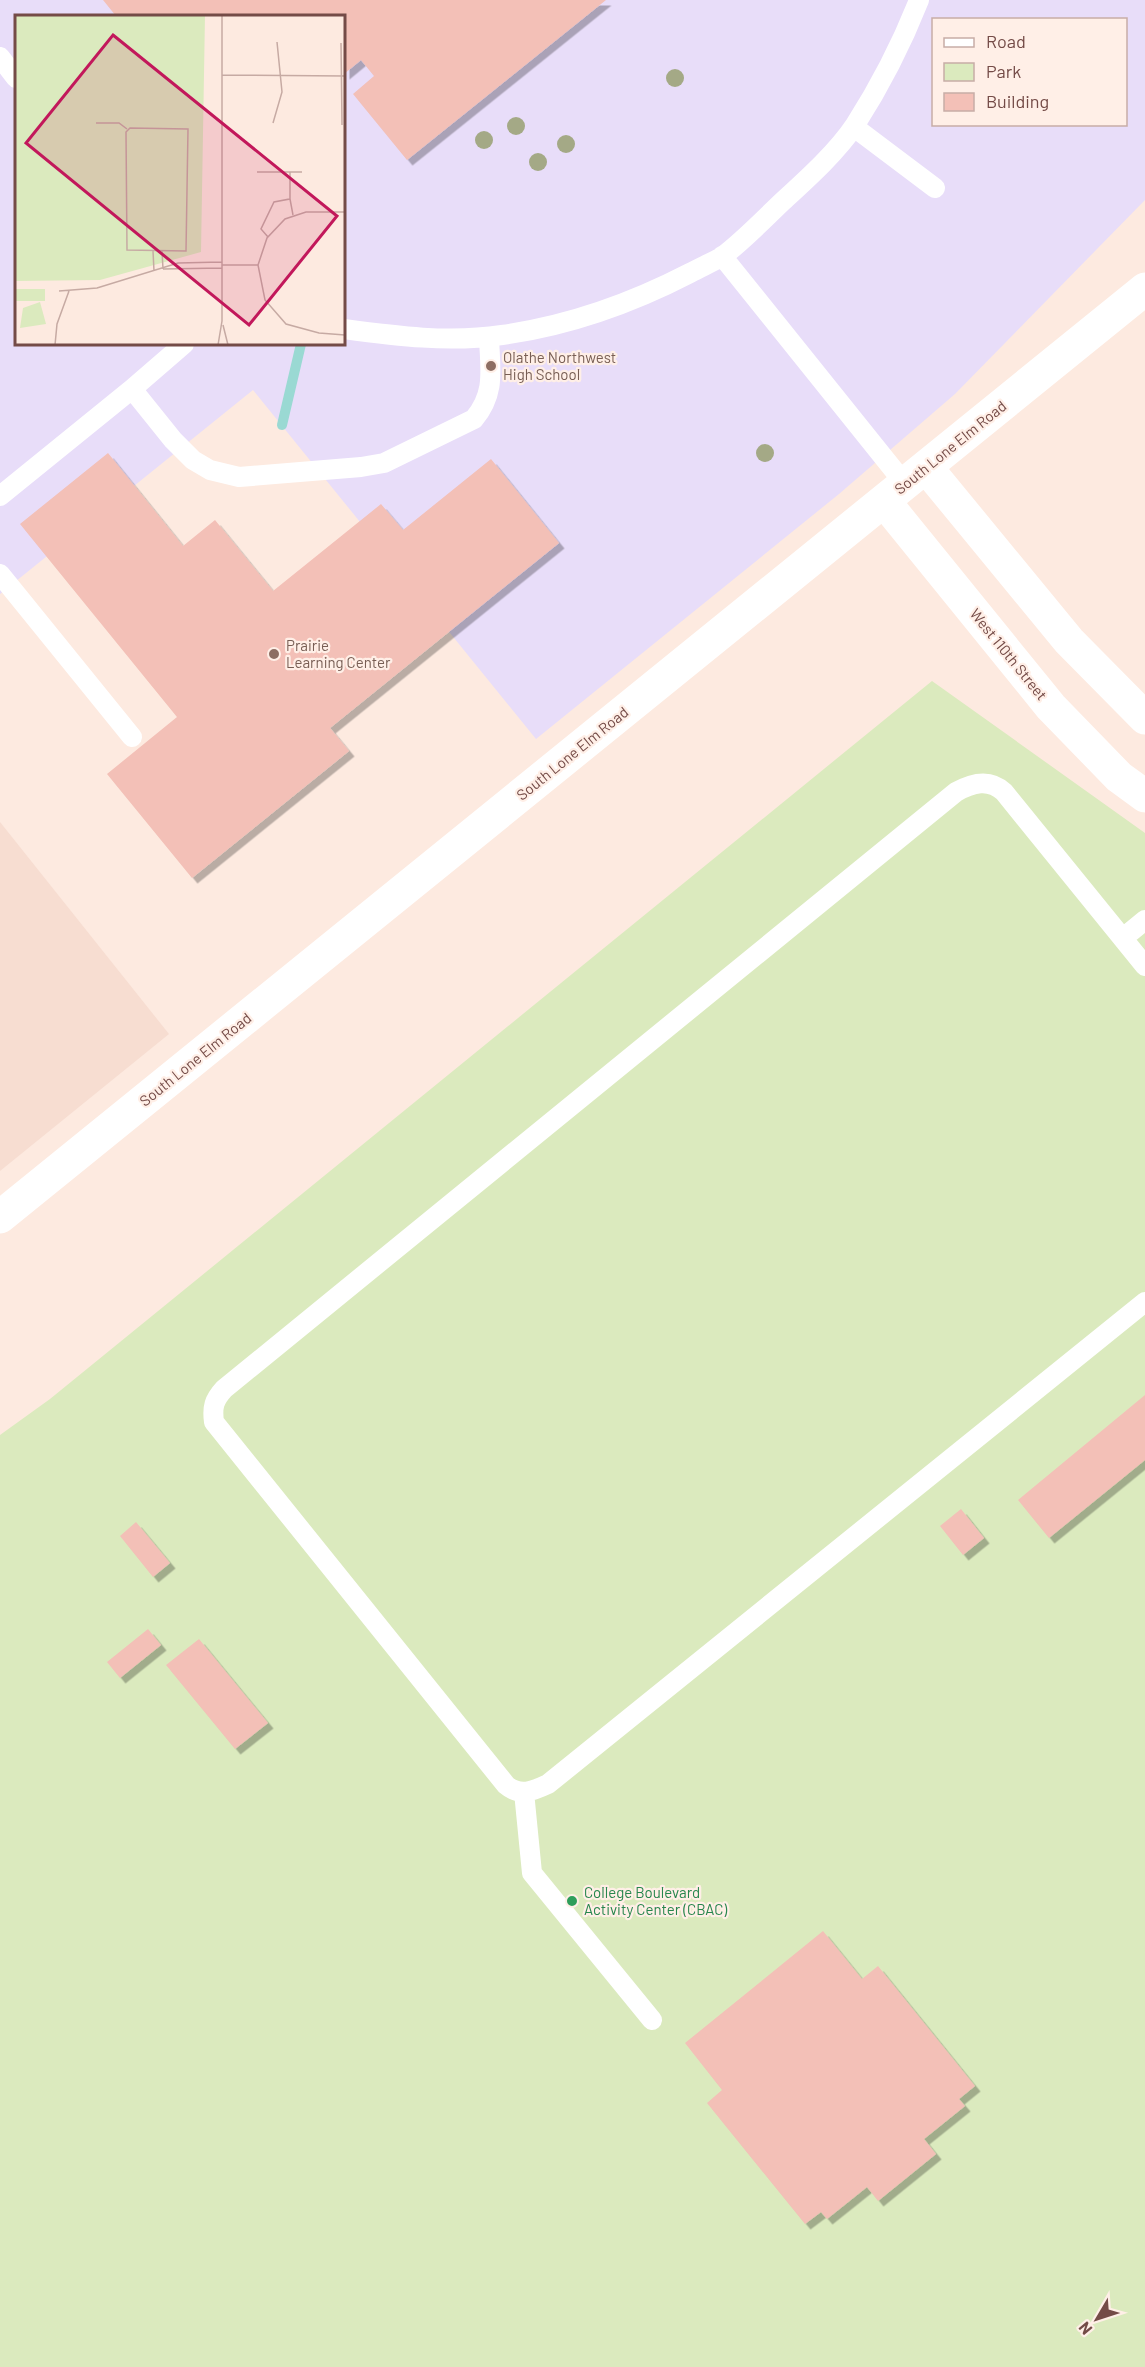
<svg xmlns="http://www.w3.org/2000/svg" width="1145" height="2367" viewBox="0 0 1145 2367" font-family="Barlow,sans-serif">
  <style>
    .residential { fill: #f7ddd1 }
    .education { fill: #e8ddf9; fill-rule: evenodd }
    .green { fill: #dbeabe }
    .lines { fill: none; stroke-linecap: round; stroke-linejoin: round }
    .stream { stroke: #9ad9d3; stroke-width: 10 }
    .building { fill: #f3c0b7; filter: url(#shadow) }
    .lane { stroke: #fff; stroke-width: 20 }
    .street { stroke: #fff; stroke-width: 33 }
    .secondary { stroke: #fff; stroke-width: 33 }
    .tree { fill: #a4a986 }
    .education-dot { fill: #8d6e63; stroke: #ffefe7; stroke-width: 2 }
    .leisure-dot { fill: #2e9e5b; stroke: #ffefe7; stroke-width: 2 }
    .labels { text-anchor: middle; dominant-baseline: central; stroke-width: 4.5; stroke-linejoin: round; paint-order: stroke }
    .education-label { font-size: 15px; fill: #785e54; stroke: #ffefe7; text-anchor: start }
    .street-label { font-size: 15px; fill: #744b47; stroke: #ffefe7 }
    .leisure-label { font-size: 15px; fill: #27864d; stroke: #ffefe7; text-anchor: start }
    .inset-road { fill: none; stroke: #c6aaa3; stroke-width: 1.5 }
    .view { fill: #c2185b; fill-opacity: 0.15; stroke: #c2185b; stroke-width: 3 }
    .inset-edge { fill: none; stroke: #744b47; stroke-width: 3 }
  </style>
  <defs>
    <filter id="shadow"><feDropShadow dx="5.5" dy="5.5" stdDeviation="0" flood-color="#0004"/></filter>
  </defs>
  <rect width="100%" height="100%" fill="#fdeae0"/>
  <path class="residential" d="M 0,822 L 169,1034 L 0,1171 Z"/>
  <path class="education" d="M 0,0 L 1145,0 L 1145,200 L 955,394 L 839,494 L 536,739 L 253,390 L 0,594 ZM 16,16 L 344,16 L 344,344 L 16,344 ZM 934,20 L 1126,20 L 1126,124 L 934,124 Z"/>
  <path class="green" d="M 932,681 L 1145,833 L 1145,2367 L 0,2367 L 0,1435 L 50,1399 Z"/>
  <g class="lines">
    <path class="stream" d="M 282,425 L 301,344"/>
  </g>
  <path class="building" d="M 103,0 L 606,0 L 407,160 L 353,94 L 374,76 L 361,60 L 344,74 L 344,16 L 116,16 Z
    M 108,453 L 183,546 L 215,520 L 273,591 L 381,504 L 403,530 L 491,459 L 559,543 L 330,728 L 349,751 L 192,878 L 107,774 L 177,717 L 20,524 Z
    M 1145,1395 L 1145,1460 L 1049,1538 L 1018,1500 Z
    M 961,1509 L 984,1538 L 963,1555 L 940,1526 Z
    M 136,1522 L 170,1563 L 153,1577 L 120,1536 Z
    M 148,1629 L 161,1645 L 120,1678 L 107,1662 Z
    M 199,1639 L 268,1723 L 235,1749 L 166,1665 Z
    M 823,1931 L 862,1979 L 878,1966 L 975,2086 L 959,2099 L 965,2106 L 924,2139 L 936,2154 L 878,2201 L 867,2187 L 827,2219 L 821,2212 L 805,2224 L 707,2103 L 722,2090 L 685,2043 Z"/>
  <g class="lines">
    <path class="lane" d="M 0,57 L 16,78
      M 854,127 L 935,188
      M 722,256 L 905,484
      M 344,329 C 396,336 449,343 502,335 C 567,326 632,303 690,273 C 701,267 713,262 723,256 C 744,240 764,219 783,201 C 807,179 837,152 855,125 C 880,86 902,43 919,0
      M 184,344 L 132,389 L 173,440 L 193,460 L 210,470 L 239,477 L 361,467 L 384,463 L 474,419 C 496,393 490,369 489,337
      M 0,496 L 132,389
      M 0,574 L 132,737
      M 1123,938 L 1145,920
      M 1145,966 L 1004,792 C 989,778 972,783 956,792 L 224,1389 C 214,1400 212,1407 214,1422 L 506,1785 C 520,1797 533,1791 548,1784 L 1145,1302
      M 524,1792 L 532,1873 L 652,2020"/>
    <path class="street" d="M 926,467 L 1069,641 L 1145,718
      M 884,501 L 1051,707 L 1119,777 L 1145,796"/>
    <path class="secondary" d="M 0,1217 L 1145,289"/>
  </g>
  <g class="tree">
    <circle cx="675" cy="78" r="9"/>
    <circle cx="516" cy="126" r="9"/>
    <circle cx="484" cy="140" r="9"/>
    <circle cx="566" cy="144" r="9"/>
    <circle cx="538" cy="162" r="9"/>
    <circle cx="765" cy="453" r="9"/>
  </g>
  <g class="education-dot">
    <circle cx="491" cy="366" r="6"/>
    <circle cx="274" cy="654" r="6"/>
  </g>
  <circle class="leisure-dot" cx="572" cy="1901" r="6"/>
  <g class="labels">
    <g class="education-label">
      <text x="503" y="357">Olathe Northwest<tspan x="503" dy="17">High School</tspan></text>
      <text x="286" y="645">Prairie<tspan x="286" dy="17">Learning Center</tspan></text>
    </g>
    <g class="street-label">
      <text transform="translate(950 447) rotate(-39)">South Lone Elm Road</text>
      <text transform="translate(1009 654) rotate(51)">West 110th Street</text>
      <text transform="translate(572 753) rotate(-39)">South Lone Elm Road</text>
      <text transform="translate(195 1059) rotate(-39)">South Lone Elm Road</text>
    </g>
    <g class="leisure-label">
      <text x="584" y="1892">College Boulevard<tspan x="584" dy="17">Activity Center (CBAC)</tspan></text>
    </g>
  </g>
  <g transform="translate(15 15)">
    <rect width="330" height="330" fill="#fdeae0"/>
    <path d="M 0,0 L 190,0 L 186,237 L 85,265 L 0,266 ZM 0,274 L 30,274 L 30,286 L 0,286 ZM 25,287 L 31,309 L 5,313 L 8,293 Z" fill="#dbeabe"/>
    <path class="inset-road" d="M 326,28 L 327,110M 207,60 L 330,61M 81,108 L 104,108 L 112,114M 258,108 L 267,77 L 262,27M 115,113 L 173,114 L 171,236 L 112,235 L 111,117 ZM 242,157 L 287,157M 275,157 L 275,184M 330,197 L 291,197 L 270,204 L 252,223 L 243,250 L 250,285 L 271,309 L 304,318 L 330,320M 253,222 L 246,214 L 259,187 L 275,184 L 278,200M 138,236 L 139,256M 147,236 L 148,254M 207,250 L 243,250M 148,254 L 207,253M 44,276 L 82,273 L 163,248 L 207,247M 208,310 L 213,330M 40,330 L 42,309 L 54,276M 203,330 L 207,306 L 207,0"/>
    <path class="view" d="M 98,20 L 322,201 L 234,310 L 11,128 Z"/>
    <rect width="330" height="330" class="inset-edge"/>
  </g>
  <rect x="932" y="18" width="195" height="108" fill="#ffefe7" stroke="#c7ada7" stroke-width="1.5"/>
  <rect x="944" y="38" width="30" height="9" fill="#ffffff" stroke="#c7ada7" stroke-width="1.5"/>
  <text x="986" y="48" font-size="18" fill="#744b47">Road</text>
  <rect x="944" y="63" width="30" height="18" fill="#dbeabe" stroke="#c7ada7" stroke-width="1.5"/>
  <text x="986" y="78" font-size="18" fill="#744b47">Park</text>
  <rect x="944" y="93" width="30" height="18" fill="#f3c0b7" stroke="#c7ada7" stroke-width="1.5"/>
  <text x="986" y="108" font-size="18" fill="#744b47">Building</text>
  <g transform="translate(1097 2319) rotate(231)" stroke="#ffefe7" stroke-width="4.5" paint-order="stroke">
  <path d="M0-4.5L10 22L0 15L-10 22Z" fill="#744b47"/>
  <text y="-9" font-size="16" font-weight="bold" text-anchor="middle" fill="#744b47">N</text>
  </g>
</svg>
